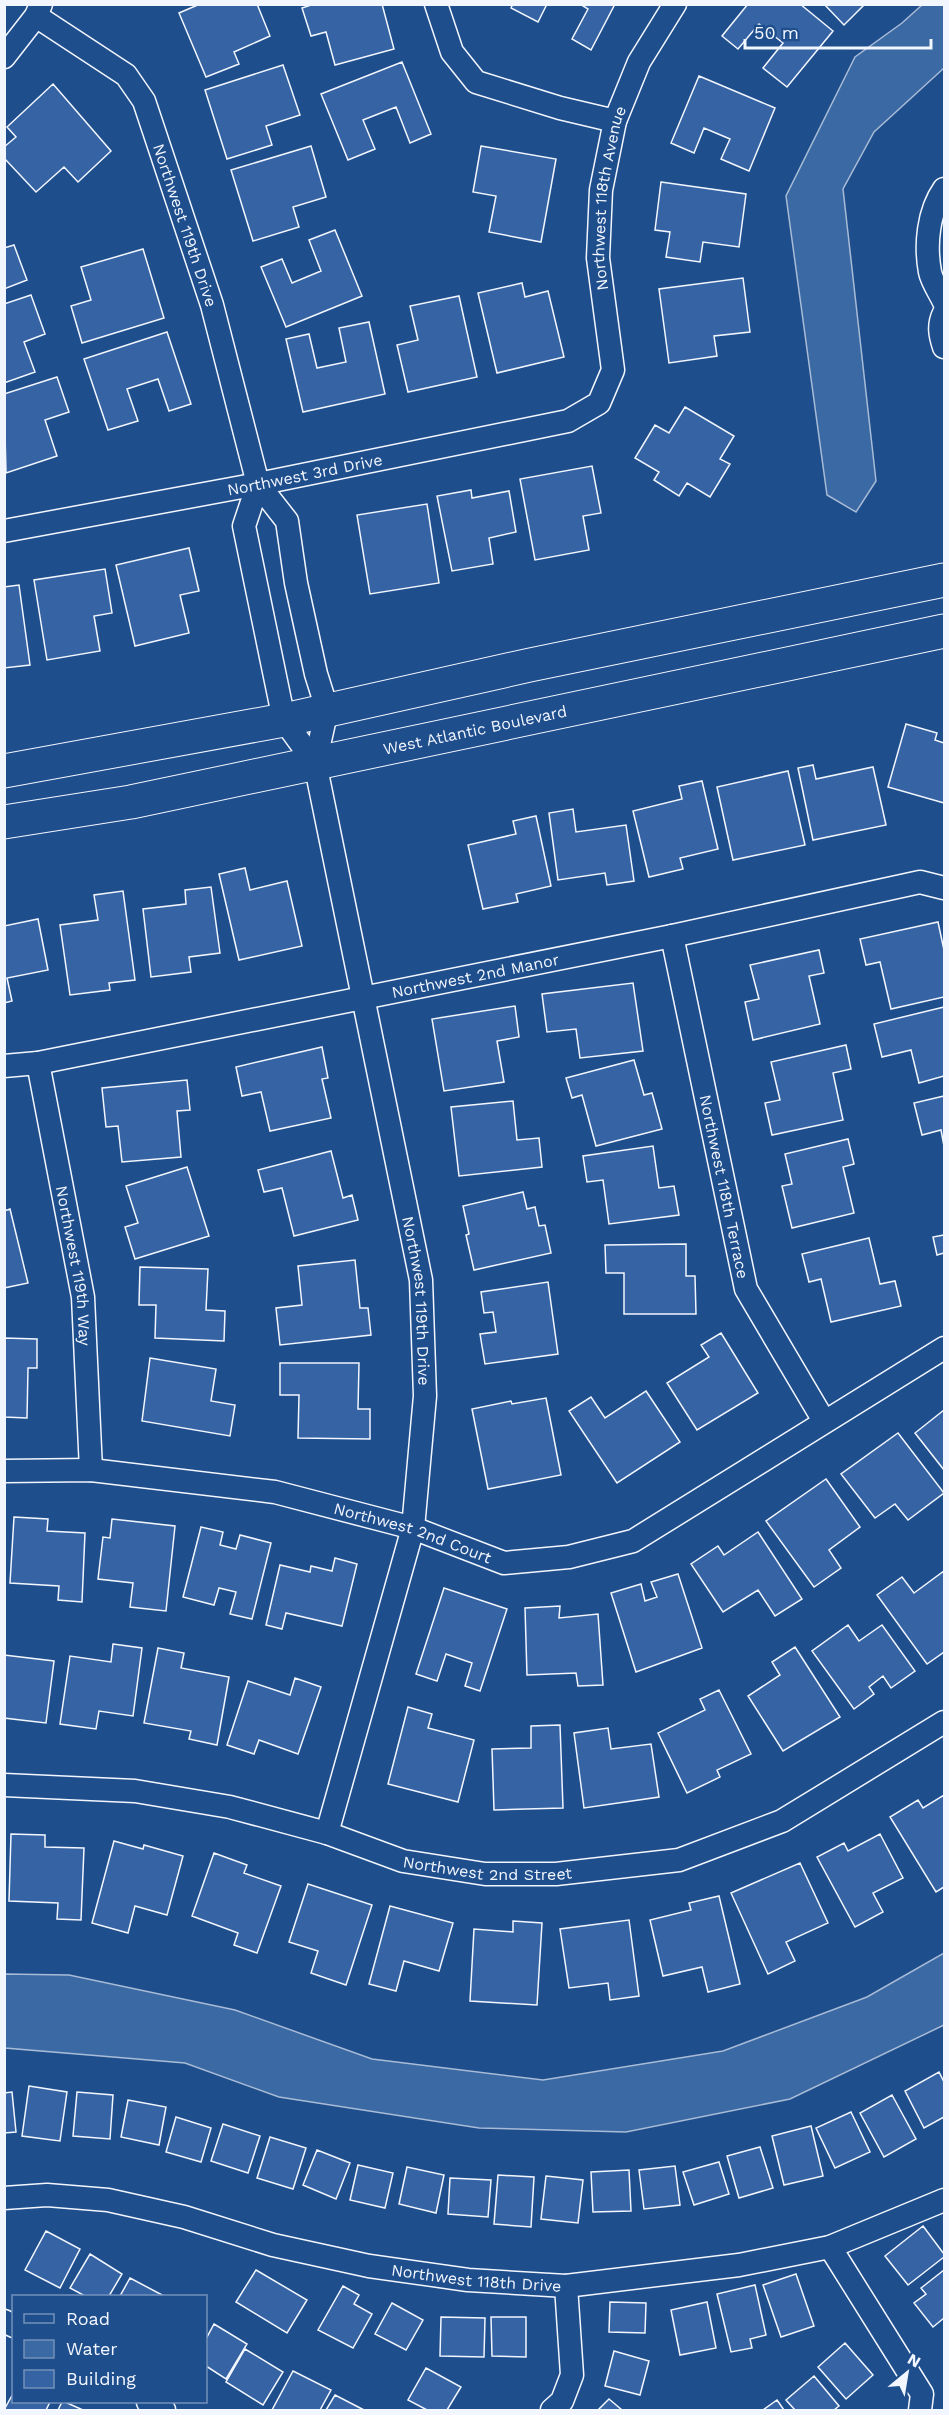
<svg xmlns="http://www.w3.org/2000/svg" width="949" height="2415" viewBox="0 0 949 2415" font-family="'Work Sans',sans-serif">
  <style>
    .water { fill: #3b69a3; stroke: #a8bbd7; stroke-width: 1.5 }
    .building { fill: #3563a3; stroke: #f2f6ff; stroke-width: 1.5 }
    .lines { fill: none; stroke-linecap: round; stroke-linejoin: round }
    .minor-casing { stroke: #f2f6ff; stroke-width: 25 }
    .primary-casing { stroke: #f2f6ff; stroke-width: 35 }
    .minor { stroke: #1f4e8c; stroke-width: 22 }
    .primary { stroke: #1f4e8c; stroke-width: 33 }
    .labels { text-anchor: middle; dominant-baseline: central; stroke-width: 4.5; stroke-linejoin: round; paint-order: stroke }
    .street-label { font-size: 16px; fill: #f2f6ff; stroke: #1f4e8c }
  </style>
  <rect width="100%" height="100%" fill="#1f4e8c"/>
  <path class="water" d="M 922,5 L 944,5 L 944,68 L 874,132 L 843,189 L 876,481 L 856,512 L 827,495 L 786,196 L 855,57 L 902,23 Z
    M 944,1953 L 944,2025 L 790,2099 L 626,2132 L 479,2128 L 279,2097 L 185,2063 L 5,2048 L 5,1974 L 69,1975 L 235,2010 L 372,2059 L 543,2080 L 723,2051 L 867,1997 Z"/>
  <path class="building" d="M 200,4 L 257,4 L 270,36 L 234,52 L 239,64 L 206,77 L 179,13 Z
    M 314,4 L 382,4 L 394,49 L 335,65 L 326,32 L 311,36 L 302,8 Z
    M 513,4 L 547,4 L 538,22 L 511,8 Z
    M 580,4 L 615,4 L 591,50 L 572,39 L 588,9 Z
    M 748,4 L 800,4 L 833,31 L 787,87 L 763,68 L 783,43 L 759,24 L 738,49 L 722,36 Z
    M 824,4 L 865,4 L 844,25 Z
    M 402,62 L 431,134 L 410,143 L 396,107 L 363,120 L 375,149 L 348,160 L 321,94 Z
    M 283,65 L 300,115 L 266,126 L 272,145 L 227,159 L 205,90 Z
    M 699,76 L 775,108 L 749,171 L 721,159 L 730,139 L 704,128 L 694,153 L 671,143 Z
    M 53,84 L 111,151 L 78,182 L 64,167 L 36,192 L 4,158 L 4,147 L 16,137 L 7,127 Z
    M 311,146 L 326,197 L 293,207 L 299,227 L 253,241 L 231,170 Z
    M 481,146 L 556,159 L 541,242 L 489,232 L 496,196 L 473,192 Z
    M 661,182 L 746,194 L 739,247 L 703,242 L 700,262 L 666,257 L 670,232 L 655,230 Z
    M 335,230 L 362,296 L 286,327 L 261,267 L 282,259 L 292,283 L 321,271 L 309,240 Z
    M 14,245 L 27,280 L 4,289 L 4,248 Z
    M 143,249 L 164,318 L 82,343 L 71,306 L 91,300 L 81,267 Z
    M 743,278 L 750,332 L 714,336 L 717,356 L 669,363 L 659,289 Z
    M 522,283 L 525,297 L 548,291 L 564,357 L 497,373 L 478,293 Z
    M 31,295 L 45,334 L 24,342 L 35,372 L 4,383 L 4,304 Z
    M 459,296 L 477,377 L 408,392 L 397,345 L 418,340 L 410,306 Z
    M 369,322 L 385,394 L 303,412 L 286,339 L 309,334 L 317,368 L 346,362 L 339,328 Z
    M 167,332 L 191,404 L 169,411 L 158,379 L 127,389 L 138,421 L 108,430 L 84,359 Z
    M 57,377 L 69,412 L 45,420 L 57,456 L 6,473 L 4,394 Z
    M 685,407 L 734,436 L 720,459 L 730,464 L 710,497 L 687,483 L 679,496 L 654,480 L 659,472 L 635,458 L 655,425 L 669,433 Z
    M 592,466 L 601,513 L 583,516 L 589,550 L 535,560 L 520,479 Z
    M 471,490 L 472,498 L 509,491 L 516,532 L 489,538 L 493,564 L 452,571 L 437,496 Z
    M 427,504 L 439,583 L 370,594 L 357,515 Z
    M 189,548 L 199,591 L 180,595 L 189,633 L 135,646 L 116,565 Z
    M 105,569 L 112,613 L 94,616 L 100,651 L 47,660 L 34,580 Z
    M 19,585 L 30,665 L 4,668 L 4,587 Z
    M 906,724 L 937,733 L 935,740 L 944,743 L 944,803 L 888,787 Z
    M 813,765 L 816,779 L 873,767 L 886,825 L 813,840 L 798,768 Z
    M 788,771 L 805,845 L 733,860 L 717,787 Z
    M 702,781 L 718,849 L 680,858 L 683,869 L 649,877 L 633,811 L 682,799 L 679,786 Z
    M 573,809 L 576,832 L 626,825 L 634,881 L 607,885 L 605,873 L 558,880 L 549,813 Z
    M 536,816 L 551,886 L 516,894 L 518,902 L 483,909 L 468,845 L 516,834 L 513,821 Z
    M 245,868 L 250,890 L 287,881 L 302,946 L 239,960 L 219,874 Z
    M 211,887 L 220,953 L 189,957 L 191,972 L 151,977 L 143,909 L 186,904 L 185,890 Z
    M 123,891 L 135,980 L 109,983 L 110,990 L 70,995 L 60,925 L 98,920 L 94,895 Z
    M 38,919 L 48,970 L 7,978 L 12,1001 L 4,1003 L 4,926 Z
    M 938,922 L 944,950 L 944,997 L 891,1009 L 880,962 L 866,965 L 860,939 Z
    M 819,950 L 824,973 L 809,976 L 820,1024 L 753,1040 L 745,1002 L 759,999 L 750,965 Z
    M 633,983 L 643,1051 L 580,1058 L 576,1029 L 547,1032 L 542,994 Z
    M 515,1006 L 519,1037 L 497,1041 L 504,1082 L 444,1091 L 432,1019 Z
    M 944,1007 L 944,1076 L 919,1083 L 911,1050 L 882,1057 L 874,1024 Z
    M 846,1045 L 851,1069 L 833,1073 L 843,1120 L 772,1135 L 765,1103 L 780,1100 L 771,1062 Z
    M 322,1047 L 328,1078 L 322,1079 L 331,1118 L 270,1131 L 261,1092 L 242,1096 L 236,1067 Z
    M 634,1060 L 644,1095 L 652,1093 L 662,1129 L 596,1146 L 582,1095 L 572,1098 L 566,1078 Z
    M 187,1080 L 190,1110 L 177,1111 L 181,1157 L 122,1162 L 118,1126 L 106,1127 L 102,1088 Z
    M 944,1096 L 944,1146 L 941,1130 L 922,1135 L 914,1103 Z
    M 513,1101 L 517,1140 L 539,1138 L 542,1167 L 459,1176 L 451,1107 Z
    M 848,1139 L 854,1164 L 843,1167 L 854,1213 L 792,1228 L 782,1186 L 792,1184 L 785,1154 Z
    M 653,1146 L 659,1188 L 674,1186 L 679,1215 L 609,1224 L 603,1180 L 587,1182 L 583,1156 Z
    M 331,1151 L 343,1198 L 352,1195 L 358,1220 L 294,1236 L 282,1188 L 264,1192 L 258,1170 Z
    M 187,1167 L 209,1236 L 135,1259 L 125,1227 L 138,1223 L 126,1186 Z
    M 523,1192 L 527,1209 L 535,1207 L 539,1226 L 545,1225 L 551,1253 L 474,1270 L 466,1235 L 469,1234 L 463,1206 Z
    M 10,1209 L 28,1283 L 4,1288 L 4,1211 Z
    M 944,1235 L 944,1253 L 937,1255 L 933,1237 Z
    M 869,1238 L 880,1284 L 895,1281 L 901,1306 L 831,1322 L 821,1279 L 809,1282 L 802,1254 Z
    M 686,1244 L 686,1276 L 695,1276 L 696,1314 L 624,1314 L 624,1273 L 606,1273 L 605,1245 Z
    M 355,1260 L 360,1308 L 368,1308 L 371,1335 L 280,1345 L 276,1308 L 302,1305 L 298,1266 Z
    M 140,1267 L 208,1269 L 206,1310 L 225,1311 L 224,1341 L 155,1338 L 156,1305 L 139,1305 Z
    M 548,1282 L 558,1354 L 485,1364 L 480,1334 L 496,1332 L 493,1312 L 484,1313 L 481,1292 Z
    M 721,1333 L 758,1393 L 697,1430 L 667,1383 L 709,1357 L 701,1345 Z
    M 4,1338 L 37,1339 L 37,1368 L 28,1368 L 27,1418 L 4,1417 Z
    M 150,1358 L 216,1369 L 211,1401 L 235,1405 L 230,1436 L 142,1421 Z
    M 280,1363 L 359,1363 L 358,1409 L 370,1409 L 370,1439 L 298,1438 L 299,1395 L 280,1395 Z
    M 646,1391 L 680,1442 L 617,1483 L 569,1411 L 591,1397 L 605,1418 Z
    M 546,1398 L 561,1475 L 488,1489 L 472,1409 L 511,1401 L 512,1404 Z
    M 944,1410 L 944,1470 L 915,1433 Z
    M 898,1433 L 944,1493 L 908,1520 L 895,1504 L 875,1518 L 841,1474 Z
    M 826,1479 L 860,1527 L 829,1550 L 841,1568 L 814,1587 L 766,1521 Z
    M 14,1517 L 48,1519 L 47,1531 L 85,1533 L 82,1602 L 58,1600 L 59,1586 L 10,1583 Z
    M 112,1519 L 175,1526 L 166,1611 L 130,1607 L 133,1583 L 98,1579 L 103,1537 L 110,1538 Z
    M 201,1527 L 223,1532 L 220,1545 L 236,1549 L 240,1535 L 271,1543 L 252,1619 L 230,1614 L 236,1592 L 219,1588 L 214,1605 L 183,1597 Z
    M 758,1532 L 802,1599 L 775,1616 L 758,1590 L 723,1612 L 691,1564 L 718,1546 L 724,1555 Z
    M 335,1558 L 357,1564 L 342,1626 L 286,1613 L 282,1629 L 266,1625 L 280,1565 L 310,1572 L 311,1566 L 332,1571 Z
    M 944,1571 L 944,1652 L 927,1664 L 877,1595 L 902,1577 L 914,1593 Z
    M 678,1574 L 702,1648 L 636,1672 L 611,1593 L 641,1584 L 645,1601 L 657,1597 L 651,1582 Z
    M 444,1588 L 507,1609 L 480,1691 L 465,1686 L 472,1663 L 446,1654 L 437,1681 L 416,1674 Z
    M 560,1606 L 559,1618 L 598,1614 L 603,1685 L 578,1686 L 576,1673 L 527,1675 L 525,1608 Z
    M 848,1625 L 859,1641 L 882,1625 L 915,1671 L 891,1688 L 883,1676 L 869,1687 L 874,1694 L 854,1709 L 812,1651 Z
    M 113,1644 L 142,1648 L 133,1716 L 99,1711 L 96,1729 L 60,1724 L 70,1656 L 111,1662 Z
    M 795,1647 L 840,1717 L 783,1751 L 748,1696 L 780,1675 L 772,1662 Z
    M 158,1648 L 184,1653 L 181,1668 L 229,1677 L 217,1745 L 189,1739 L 191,1731 L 144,1723 Z
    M 4,1655 L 54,1661 L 46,1723 L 4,1718 Z
    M 295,1678 L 321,1687 L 298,1754 L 259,1740 L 254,1754 L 227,1745 L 248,1681 L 290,1695 Z
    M 719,1690 L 751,1754 L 717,1770 L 720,1777 L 687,1793 L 658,1733 L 705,1710 L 700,1699 Z
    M 408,1707 L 432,1714 L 428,1728 L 474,1740 L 458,1802 L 388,1784 Z
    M 560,1725 L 563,1808 L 494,1810 L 492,1749 L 531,1748 L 531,1726 Z
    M 608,1728 L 611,1749 L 651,1744 L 659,1797 L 584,1808 L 574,1733 Z
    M 944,1795 L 944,1887 L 936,1892 L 890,1817 L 918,1800 L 923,1808 Z
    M 11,1834 L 45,1835 L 45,1847 L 84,1848 L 81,1920 L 57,1919 L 58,1903 L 9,1901 Z
    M 880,1834 L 903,1878 L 873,1893 L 883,1912 L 855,1927 L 817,1857 L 844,1843 L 848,1851 Z
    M 114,1841 L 143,1849 L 144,1845 L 183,1856 L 167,1915 L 135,1906 L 128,1933 L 92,1923 Z
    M 214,1853 L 247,1865 L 244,1873 L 281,1886 L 257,1953 L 234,1945 L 238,1933 L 192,1916 Z
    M 800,1863 L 828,1923 L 786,1942 L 795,1961 L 768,1974 L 731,1893 Z
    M 308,1884 L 372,1905 L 346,1985 L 311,1973 L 318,1951 L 289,1942 Z
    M 719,1896 L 740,1984 L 708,1992 L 702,1967 L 663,1976 L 650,1920 L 691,1910 L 689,1903 Z
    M 390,1906 L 453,1923 L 439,1971 L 404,1961 L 396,1991 L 369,1984 Z
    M 629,1920 L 639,1996 L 610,2000 L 608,1983 L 569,1988 L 560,1929 Z
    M 513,1921 L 542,1923 L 537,2005 L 470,2001 L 474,1929 L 513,1932 Z
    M 939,2072 L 944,2082 L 944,2117 L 924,2128 L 905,2091 Z
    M 29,2086 L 67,2092 L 60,2141 L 22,2136 Z
    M 12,2092 L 16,2132 L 4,2133 L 4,2093 Z
    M 77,2092 L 113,2095 L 110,2139 L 73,2136 Z
    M 892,2095 L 916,2139 L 884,2157 L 860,2113 Z
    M 128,2100 L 166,2107 L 159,2145 L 121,2137 Z
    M 851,2112 L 870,2152 L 835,2168 L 816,2128 Z
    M 176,2117 L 211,2128 L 201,2162 L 166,2152 Z
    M 223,2124 L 260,2136 L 248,2173 L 211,2161 Z
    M 811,2126 L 823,2176 L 784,2185 L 772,2136 Z
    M 270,2137 L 306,2148 L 293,2189 L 257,2178 Z
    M 760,2147 L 773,2188 L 739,2198 L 727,2156 Z
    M 317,2150 L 350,2163 L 336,2199 L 303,2185 Z
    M 719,2162 L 729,2194 L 694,2205 L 683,2172 Z
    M 358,2165 L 393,2173 L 385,2208 L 350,2200 Z
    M 675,2166 L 680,2205 L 644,2209 L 639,2170 Z
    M 407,2167 L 444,2175 L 436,2213 L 399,2204 Z
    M 629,2170 L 631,2211 L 593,2212 L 591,2172 Z
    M 498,2175 L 534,2177 L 531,2227 L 494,2224 Z
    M 546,2176 L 583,2180 L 578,2223 L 541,2219 Z
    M 450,2178 L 491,2180 L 488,2217 L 448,2214 Z
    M 923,2226 L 944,2254 L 944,2257 L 908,2285 L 885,2256 Z
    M 46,2231 L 80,2249 L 60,2288 L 25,2270 Z
    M 90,2254 L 122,2274 L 109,2296 L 85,2296 L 70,2288 Z
    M 256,2270 L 307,2300 L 287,2333 L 236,2302 Z
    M 944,2270 L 944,2318 L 933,2327 L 914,2303 L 926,2294 L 921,2288 Z
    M 796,2274 L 814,2326 L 781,2337 L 763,2285 Z
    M 130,2278 L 164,2296 L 120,2296 Z
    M 755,2285 L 766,2335 L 750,2339 L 752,2348 L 731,2352 L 717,2294 Z
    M 343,2286 L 359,2295 L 354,2304 L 372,2314 L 353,2348 L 318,2330 Z
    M 610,2302 L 646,2303 L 645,2333 L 609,2332 Z
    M 707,2302 L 716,2348 L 680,2355 L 671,2310 Z
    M 392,2303 L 423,2320 L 406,2350 L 375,2334 Z
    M 441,2317 L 485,2318 L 484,2357 L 440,2356 Z
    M 491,2317 L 526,2317 L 526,2357 L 492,2356 Z
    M 214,2324 L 247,2344 L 226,2379 L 206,2366 L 206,2339 Z
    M 845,2343 L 873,2375 L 846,2399 L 818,2367 Z
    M 245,2349 L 283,2372 L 263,2405 L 226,2382 Z
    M 614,2351 L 649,2361 L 640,2395 L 605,2386 Z
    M 426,2368 L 461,2387 L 447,2410 L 427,2410 L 408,2400 Z
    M 293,2371 L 331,2390 L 320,2410 L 272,2410 Z
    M 814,2376 L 839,2406 L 834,2410 L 795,2410 L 786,2400 Z
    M 14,2392 L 14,2402 L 50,2402 L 46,2410 L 4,2410 Z
    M 335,2395 L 364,2410 L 326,2410 Z
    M 609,2399 L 622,2410 L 598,2410 Z
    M 777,2400 L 784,2410 L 763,2410 Z
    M 62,2402 L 65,2402 L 83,2410 L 58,2410 Z"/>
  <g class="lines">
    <g class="minor-casing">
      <g id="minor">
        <path d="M 436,4 L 452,52 L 476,82 L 560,108 L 615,121"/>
        <path id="s1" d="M 36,16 L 126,75 L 144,101 L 212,305 L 258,484 L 287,521 L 296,583 L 316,674 L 327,709 L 315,763 L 421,1280 L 425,1396 L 413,1528 L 327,1833"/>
        <path d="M 4,57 L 36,16 L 41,4"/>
        <path d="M 944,189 C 928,212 925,245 930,272 C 932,282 940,293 944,302"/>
        <path d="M 944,313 C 938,325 940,335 944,347"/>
        <path d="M 258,484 L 244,526 L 284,720 L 315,763"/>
        <path id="s2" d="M 4,531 L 258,484 L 568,421 L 599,403 L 613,370 L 598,258 L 601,190 L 615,121 L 639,62 L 675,4"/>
        <path id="s3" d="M 672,936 L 746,1289 L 824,1421"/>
        <path id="s4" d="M 38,1063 L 83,1297 L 91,1470"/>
        <path id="s5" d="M 4,1066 L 38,1063 L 672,936 L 920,882 L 944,888"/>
        <path id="s6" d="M 4,1471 L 91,1470 L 275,1492 L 413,1528 L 504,1563 L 569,1557 L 633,1541 L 944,1348"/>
        <path id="s7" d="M 4,1785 L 135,1791 L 230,1807 L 327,1833 L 403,1861 L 485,1874 L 556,1874 L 679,1860 L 782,1821 L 944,1722"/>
        <path id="s8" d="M 4,2198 L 47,2195 L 108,2200 L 184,2217 L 273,2245 L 369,2266 L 468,2280 L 566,2286 L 739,2265 L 830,2247 L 944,2200"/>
        <path d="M 830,2247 L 922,2394 L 920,2410"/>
        <path d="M 4,2321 L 14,2326"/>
        <path d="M 148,2402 L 164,2410"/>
        <path d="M 552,2410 L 562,2401 L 572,2375 L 566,2286"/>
      </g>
    </g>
    <g class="primary-casing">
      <g id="primary">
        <path d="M 4,771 L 284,720 L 530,665 L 944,580"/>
        <path id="s9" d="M 4,822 L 131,802 L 944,631"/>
      </g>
    </g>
    <use href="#minor" class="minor"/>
    <use href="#primary" class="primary"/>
  </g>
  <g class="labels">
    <g class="street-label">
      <text stroke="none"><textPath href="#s2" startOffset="820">Northwest 118th Avenue</textPath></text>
      <text stroke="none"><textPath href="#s1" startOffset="270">Northwest 119th Drive</textPath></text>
      <text stroke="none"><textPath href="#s2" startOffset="306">Northwest 3rd Drive</textPath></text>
      <text stroke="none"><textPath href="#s9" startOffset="480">West Atlantic Boulevard</textPath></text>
      <text stroke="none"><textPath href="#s5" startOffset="480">Northwest 2nd Manor</textPath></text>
      <text stroke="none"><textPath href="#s3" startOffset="256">Northwest 118th Terrace</textPath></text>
      <text stroke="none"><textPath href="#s4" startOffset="206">Northwest 119th Way</textPath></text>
      <text stroke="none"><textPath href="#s1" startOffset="1382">Northwest 119th Drive</textPath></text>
      <text stroke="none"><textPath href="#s6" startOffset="416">Northwest 2nd Court</textPath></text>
      <text stroke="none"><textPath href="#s7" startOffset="494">Northwest 2nd Street</textPath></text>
      <text stroke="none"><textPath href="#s8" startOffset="482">Northwest 118th Drive</textPath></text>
    </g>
  </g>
  <rect width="949" height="2415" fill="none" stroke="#f2f6ff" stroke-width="12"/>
  <rect x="12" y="2295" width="195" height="108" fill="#1f4e8c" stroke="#7391ba" stroke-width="1.5"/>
  <rect x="24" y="2314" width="30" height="9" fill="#1f4e8c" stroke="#7391ba" stroke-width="1.5"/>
  <text x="66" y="2325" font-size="18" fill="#f2f6ff">Road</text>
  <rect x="24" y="2340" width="30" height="18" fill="#3b69a3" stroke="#7391ba" stroke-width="1.5"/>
  <text x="66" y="2355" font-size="18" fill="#f2f6ff">Water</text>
  <rect x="24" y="2370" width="30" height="18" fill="#3563a3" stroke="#7391ba" stroke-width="1.5"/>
  <text x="66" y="2385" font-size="18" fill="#f2f6ff">Building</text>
  <g transform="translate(907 2373) rotate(30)" stroke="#1f4e8c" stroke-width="4.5" paint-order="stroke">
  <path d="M0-4.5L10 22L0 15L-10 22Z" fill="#f2f6ff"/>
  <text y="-9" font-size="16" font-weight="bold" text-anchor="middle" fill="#f2f6ff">N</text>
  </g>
  <path d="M745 39v9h186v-9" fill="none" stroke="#f2f6ff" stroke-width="3"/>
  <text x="754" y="39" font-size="18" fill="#f2f6ff" stroke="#1f4e8c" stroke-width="4.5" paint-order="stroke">50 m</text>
</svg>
